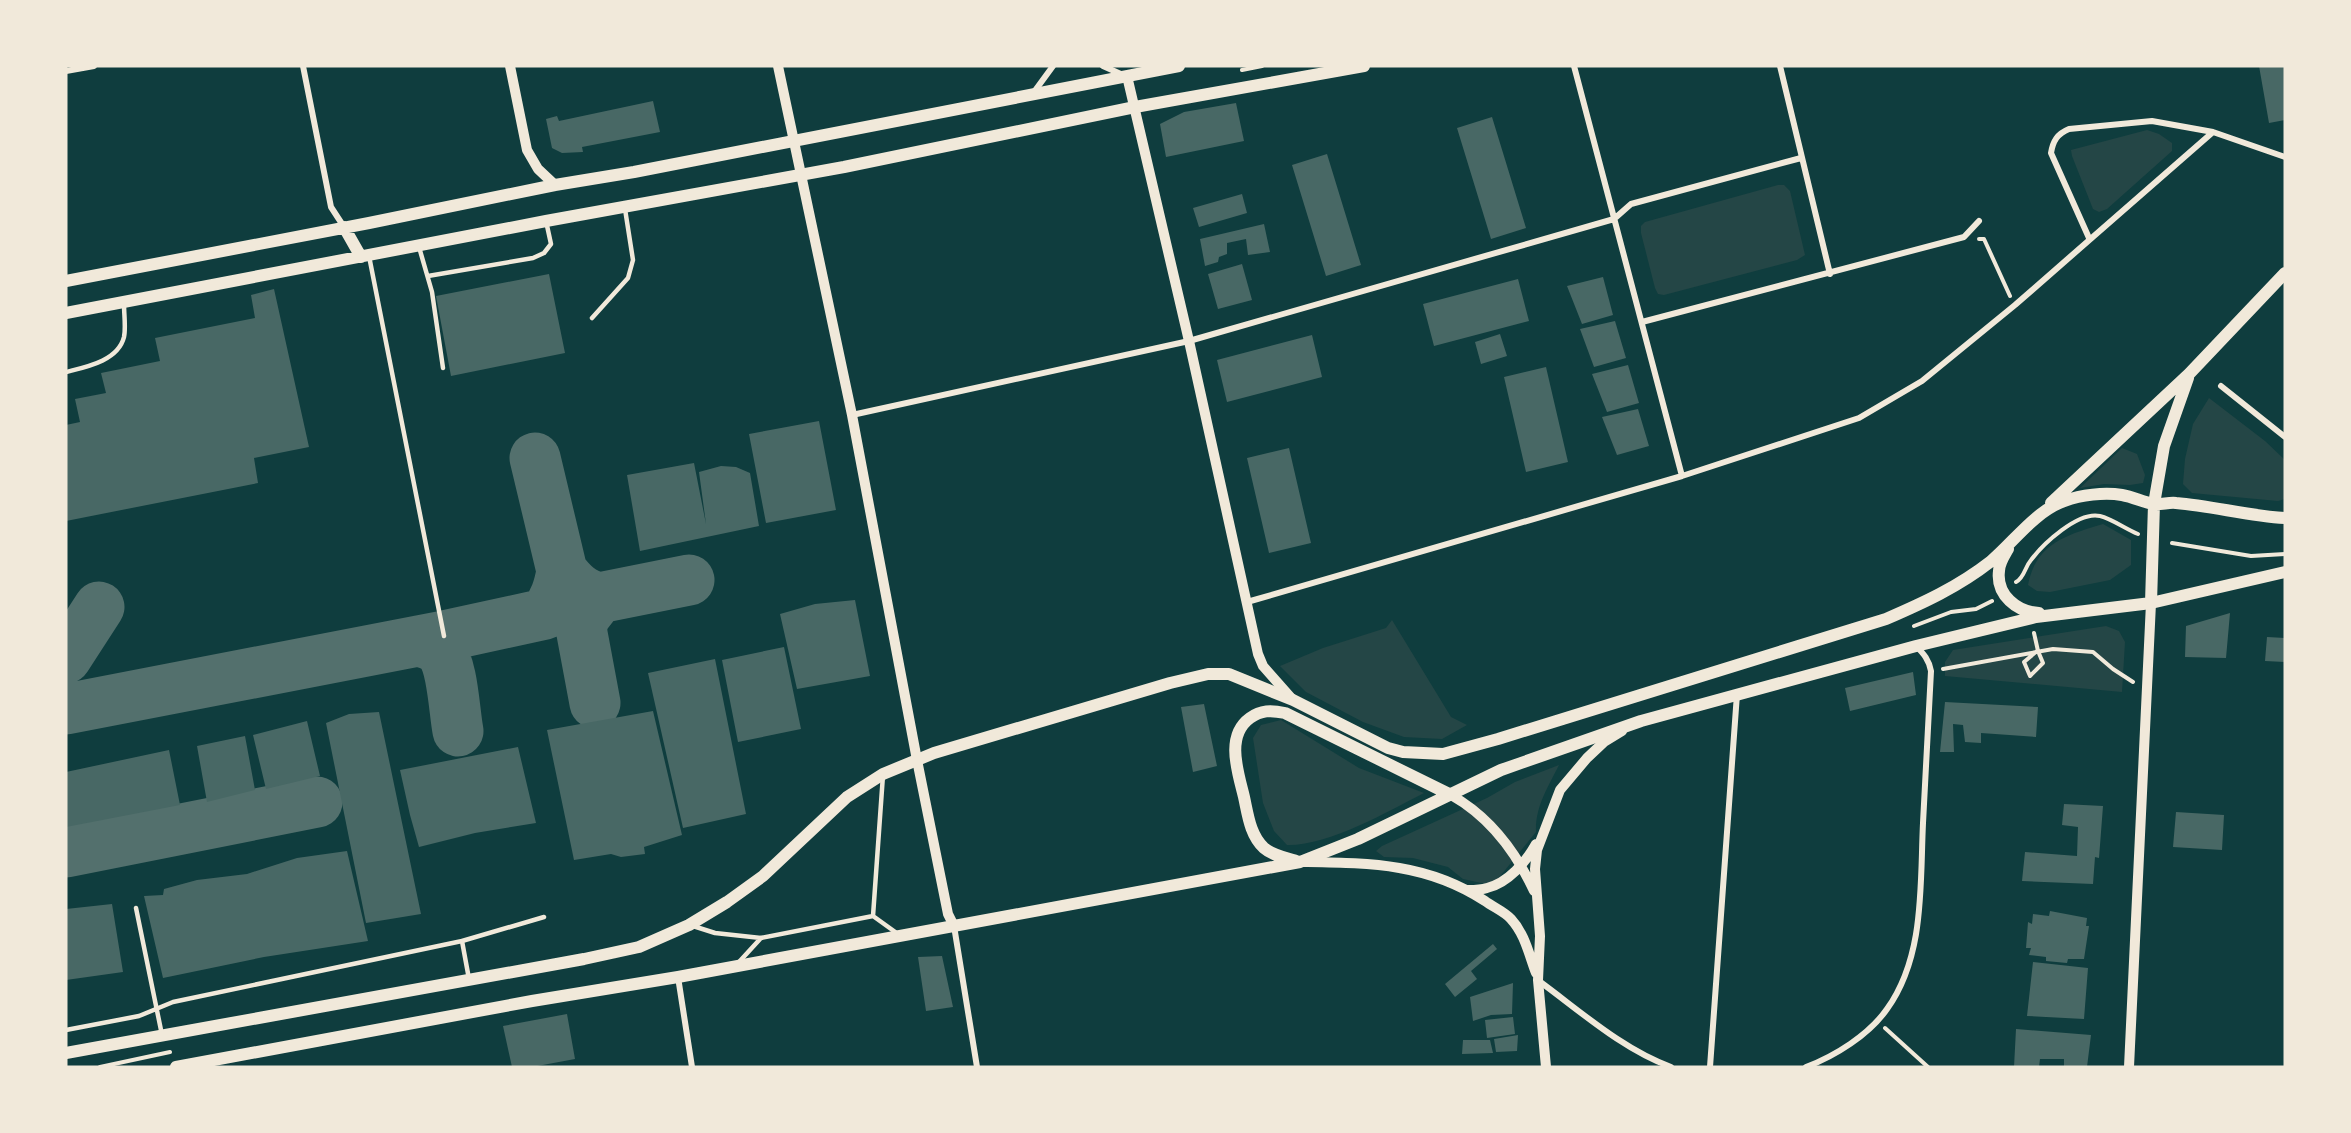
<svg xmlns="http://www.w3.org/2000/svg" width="2351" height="1133" viewBox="0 0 2351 1133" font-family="'IBM Plex Sans',sans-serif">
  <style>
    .green { fill: #244646 }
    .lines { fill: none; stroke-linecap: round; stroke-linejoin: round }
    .taxiway { stroke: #53706d; stroke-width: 51 }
    .building { fill: #486865 }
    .path { stroke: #f1e9da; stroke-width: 4 }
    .service { stroke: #f1e9da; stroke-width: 4.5 }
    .minor { stroke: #f1e9da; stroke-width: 6 }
    .tertiary { stroke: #f1e9da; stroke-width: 10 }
    .secondary { stroke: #f1e9da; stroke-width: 12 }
  </style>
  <rect width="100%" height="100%" fill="#0f3d3e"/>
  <path class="green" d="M 2147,130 L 2159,134 L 2172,143 L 2172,151 L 2107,209 L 2099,212 L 2093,209 L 2072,156 L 2071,150 Z
    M 1778,185 L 1784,185 L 1790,191 L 1805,255 L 1797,260 L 1664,295 L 1658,294 L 1655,288 L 1641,233 L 1641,226 L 1645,222 Z
    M 2209,398 L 2265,441 L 2285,460 L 2285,499 L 2278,501 L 2192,493 L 2183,484 L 2185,459 L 2193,424 Z
    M 2122,448 L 2137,454 L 2145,475 L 2143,483 L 2130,485 L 2104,484 L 2080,488 Z
    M 2103,524 L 2131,540 L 2131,565 L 2110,580 L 2050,592 L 2037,591 L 2028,585 C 2036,543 2067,535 2103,524 Z
    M 1392,620 L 1451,717 L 1467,725 L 1442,739 L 1404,737 L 1363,722 L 1306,692 L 1280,666 L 1323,648 L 1386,628 Z
    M 2106,626 L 2119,631 L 2125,642 L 2122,692 L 1945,676 L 1945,662 L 1953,650 Z
    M 1281,720 L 1359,768 L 1424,793 C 1387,812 1328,846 1287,845 L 1274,831 L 1263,803 L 1253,738 L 1261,725 Z
    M 1559,765 C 1548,787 1535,807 1536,832 L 1497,880 L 1486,884 L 1463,879 L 1448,867 L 1413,858 L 1384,857 L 1376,851 L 1382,846 L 1487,798 L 1515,782 Z"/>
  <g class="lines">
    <path class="taxiway" d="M 535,458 L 562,571
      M 599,598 L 689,580
      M 418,641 C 426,643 434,645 440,651 C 453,666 454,710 458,731
      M 66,658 L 99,607
      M 66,709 L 444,636 L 545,614 C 555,600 559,588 562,571 C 573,585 581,593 599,598 L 585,616 L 581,628 L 595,703
      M 66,852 L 317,802"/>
  </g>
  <path class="building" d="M 2259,66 L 2285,66 L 2285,120 L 2269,123 Z
    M 653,101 L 660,132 L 582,147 L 583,152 L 562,153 L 552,148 L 546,119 L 557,116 L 559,121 Z
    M 1236,103 L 1244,141 L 1166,157 L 1160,124 L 1184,112 Z
    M 1492,117 L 1526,228 L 1491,239 L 1457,128 Z
    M 1327,154 L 1361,265 L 1326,276 L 1292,165 Z
    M 1242,194 L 1247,213 L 1199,227 L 1193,208 Z
    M 1264,224 L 1270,252 L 1248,255 L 1246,239 L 1227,243 L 1227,254 L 1219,257 L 1218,262 L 1205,266 L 1200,239 Z
    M 1242,264 L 1252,300 L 1218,309 L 1208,274 Z
    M 549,274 L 565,353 L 451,376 L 436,296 Z
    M 1603,277 L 1613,315 L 1582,324 L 1567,286 Z
    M 1518,279 L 1529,321 L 1434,346 L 1423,304 Z
    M 274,289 L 309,447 L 254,458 L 258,483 L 66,521 L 66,425 L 80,422 L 75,399 L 106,393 L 101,373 L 160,361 L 155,338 L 255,318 L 251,295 Z
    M 1615,321 L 1626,358 L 1594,367 L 1580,329 Z
    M 1500,334 L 1507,356 L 1481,364 L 1475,342 Z
    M 1312,335 L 1322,377 L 1227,402 L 1217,360 Z
    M 1628,365 L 1639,403 L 1607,412 L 1592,374 Z
    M 1546,367 L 1568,462 L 1526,472 L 1504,377 Z
    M 1638,409 L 1649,446 L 1617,455 L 1602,417 Z
    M 819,421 L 836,510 L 766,523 L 749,434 Z
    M 1289,448 L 1311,543 L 1269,553 L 1247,458 Z
    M 694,463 L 706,524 L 699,472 L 721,466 L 736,467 L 750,473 L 759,526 L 640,551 L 627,475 Z
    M 855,600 L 870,676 L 797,689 L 780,614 L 815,604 Z
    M 2230,613 L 2226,658 L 2185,657 L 2186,626 Z
    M 2267,637 L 2285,638 L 2285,662 L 2265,661 Z
    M 784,647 L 801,729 L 738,742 L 722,660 Z
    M 715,659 L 746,814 L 683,828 L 648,673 Z
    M 1913,672 L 1916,695 L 1850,711 L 1845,688 Z
    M 1945,702 L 2038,707 L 2036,737 L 1981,733 L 1981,743 L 1965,742 L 1963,725 L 1953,724 L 1954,752 L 1940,752 Z
    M 1204,704 L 1217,766 L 1193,772 L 1181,707 Z
    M 653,711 L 682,835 L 644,847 L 645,854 L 621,857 L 611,854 L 574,860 L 547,730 Z
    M 379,712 L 421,914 L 366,923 L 326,723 L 349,714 Z
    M 307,721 L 320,776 L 266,789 L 253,735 Z
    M 245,736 L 255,790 L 207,802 L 197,746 Z
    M 518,747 L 536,823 L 475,833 L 419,847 L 410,815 L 400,770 Z
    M 169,750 L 180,805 L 66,827 L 66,772 Z
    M 2064,804 L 2103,806 L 2099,858 L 2095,857 L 2093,884 L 2022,881 L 2025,852 L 2077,856 L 2078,827 L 2062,825 Z
    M 2176,812 L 2224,815 L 2222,850 L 2173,847 Z
    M 347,851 L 368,941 L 264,957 L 163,978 L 144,896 L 163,895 L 164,889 L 197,880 L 247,874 L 297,858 Z
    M 112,904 L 123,972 L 66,980 L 66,909 Z
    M 2050,911 L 2087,918 L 2086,926 L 2089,926 L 2084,959 L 2068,959 L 2067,963 L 2046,961 L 2046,957 L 2029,955 L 2031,948 L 2026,948 L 2028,922 L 2032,924 L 2033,914 L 2049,916 Z
    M 1493,944 L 1497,949 L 1471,971 L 1477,979 L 1455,997 L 1445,984 Z
    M 942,956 L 953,1007 L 926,1011 L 918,957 Z
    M 2033,962 L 2088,968 L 2084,1019 L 2027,1016 Z
    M 1513,983 L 1512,1014 L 1491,1015 L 1473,1021 L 1470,997 Z
    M 567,1014 L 575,1059 L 532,1067 L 512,1067 L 503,1026 Z
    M 1513,1017 L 1515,1034 L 1487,1038 L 1485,1020 Z
    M 2016,1029 L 2091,1035 L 2087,1067 L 2064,1067 L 2064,1059 L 2040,1059 L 2039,1067 L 2014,1067 Z
    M 1518,1035 L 1517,1051 L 1496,1052 L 1494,1039 Z
    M 1463,1040 L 1490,1040 L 1493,1053 L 1462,1054 Z"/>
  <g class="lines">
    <path class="path" d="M 1242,70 L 1262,66
      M 1979,239 L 1984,239 L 2010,296
      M 2172,543 L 2251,556 L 2285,554
      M 2016,582 C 2025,577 2024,568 2031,560 C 2043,544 2078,511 2100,516 C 2112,519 2126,529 2138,534
      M 1914,626 L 1951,612 L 1976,609 L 1992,601
      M 2034,633 L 2038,651 L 2043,663 L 2030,676 L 2024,662 L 2037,651
      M 1943,669 L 2053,649 L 2093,652 L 2113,669 L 2133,682
      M 1885,1028 L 1928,1067
      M 100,1067 L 170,1052"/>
    <path class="service" d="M 419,247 L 432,292 L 443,368
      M 369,256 L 444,636
      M 428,276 L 533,258 L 544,253 L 551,244 L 546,221
      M 592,318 L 628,278 L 633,260 L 625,209
      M 66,372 C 86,367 118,361 124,337 C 126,328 124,315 124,304
      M 136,908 L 162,1035
      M 873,916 L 883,775
      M 693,926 L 715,933 L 761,938 L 873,916 L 898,934
      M 739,962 L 761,938
      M 469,979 L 462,941 L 544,917
      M 66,1030 L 139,1016 L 173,1002 L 462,941"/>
    <path class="minor" d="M 303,66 L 331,207 L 344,227
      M 1103,66 L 1123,75
      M 1574,66 L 1682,476
      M 1780,66 L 1830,274
      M 66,71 L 94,66
      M 1034,92 L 1053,66
      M 2089,238 L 2051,153 C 2053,141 2057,134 2069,129 L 2152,121 L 2213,132
      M 1642,322 L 1964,237 L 1979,221
      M 2221,386 L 2285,437
      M 852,415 L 1189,341 L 1614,219 L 1631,204 L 1801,158
      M 1247,602 L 1682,476 L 1859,418 L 1922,381 L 2015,305 L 2213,132 L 2285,157
      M 954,926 L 977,1067
      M 678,977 L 692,1067
      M 1539,981 C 1580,1011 1622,1049 1671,1067
      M 1710,1067 L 1737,694
      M 1806,1067 C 1835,1056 1869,1035 1887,1009 C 1925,956 1920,885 1923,823 C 1926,772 1928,722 1931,671 C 1929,660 1924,654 1916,646"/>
    <path class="tertiary" d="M 510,66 L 527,150 L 538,169 L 555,185
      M 778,66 L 852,415 L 917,760 L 948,914 L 954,926
      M 1127,76 L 1189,341 L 1258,654 L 1263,666 L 1293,700
      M 1451,795 C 1490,817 1516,852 1534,891
      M 1303,862 C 1370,863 1427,863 1485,901 C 1493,907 1505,912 1511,919 C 1525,934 1529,955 1536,973
      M 1468,890 C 1474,890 1481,890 1487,888 C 1508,883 1526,862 1536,844
      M 1546,1067 L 1538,980 L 1540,936 L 1535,869 L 1537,850 L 1560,790 L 1587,758 L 1604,742 L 1622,731
      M 2129,1067 L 2151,603"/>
    <path class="secondary" d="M 344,227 L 361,257
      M 66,281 L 369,223 L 555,185 L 634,172 L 1179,66
      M 66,313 L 546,221 L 844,167 L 1135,107 L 1364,66
      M 2051,503 L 2189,374 L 2285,273
      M 2008,549 C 2004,556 1999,563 1999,571 C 1996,595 2017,612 2039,613
      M 2151,603 L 2154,504 L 2164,446 L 2188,378
      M 1299,862 C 1288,858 1273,856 1264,848 C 1250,835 1248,815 1244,797 C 1238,772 1225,736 1250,718 C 1261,710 1271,710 1285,713 L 1451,795
      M 66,1053 L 584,959 L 639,947 L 689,925 L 727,902 L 763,876 L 847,797 L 883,774 L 934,753 L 1170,683 L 1208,674 L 1229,674 L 1293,700 L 1388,748 L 1403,752 L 1443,754 L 1498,739 L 1886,619 C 1923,603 1958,587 1990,562 C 2014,542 2034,512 2064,501 C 2081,495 2104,492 2122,495 C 2133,497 2143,502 2153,504 C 2161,505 2169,502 2176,503 C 2213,506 2248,516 2285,518
      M 176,1067 L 532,1001 L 678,977 L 1300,862 L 1358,839 L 1501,770 L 1641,721 L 1916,646 L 2036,617 L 2151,603 L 2285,572"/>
  </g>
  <rect width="2351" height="1133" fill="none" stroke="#f1e9da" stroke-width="135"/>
</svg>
